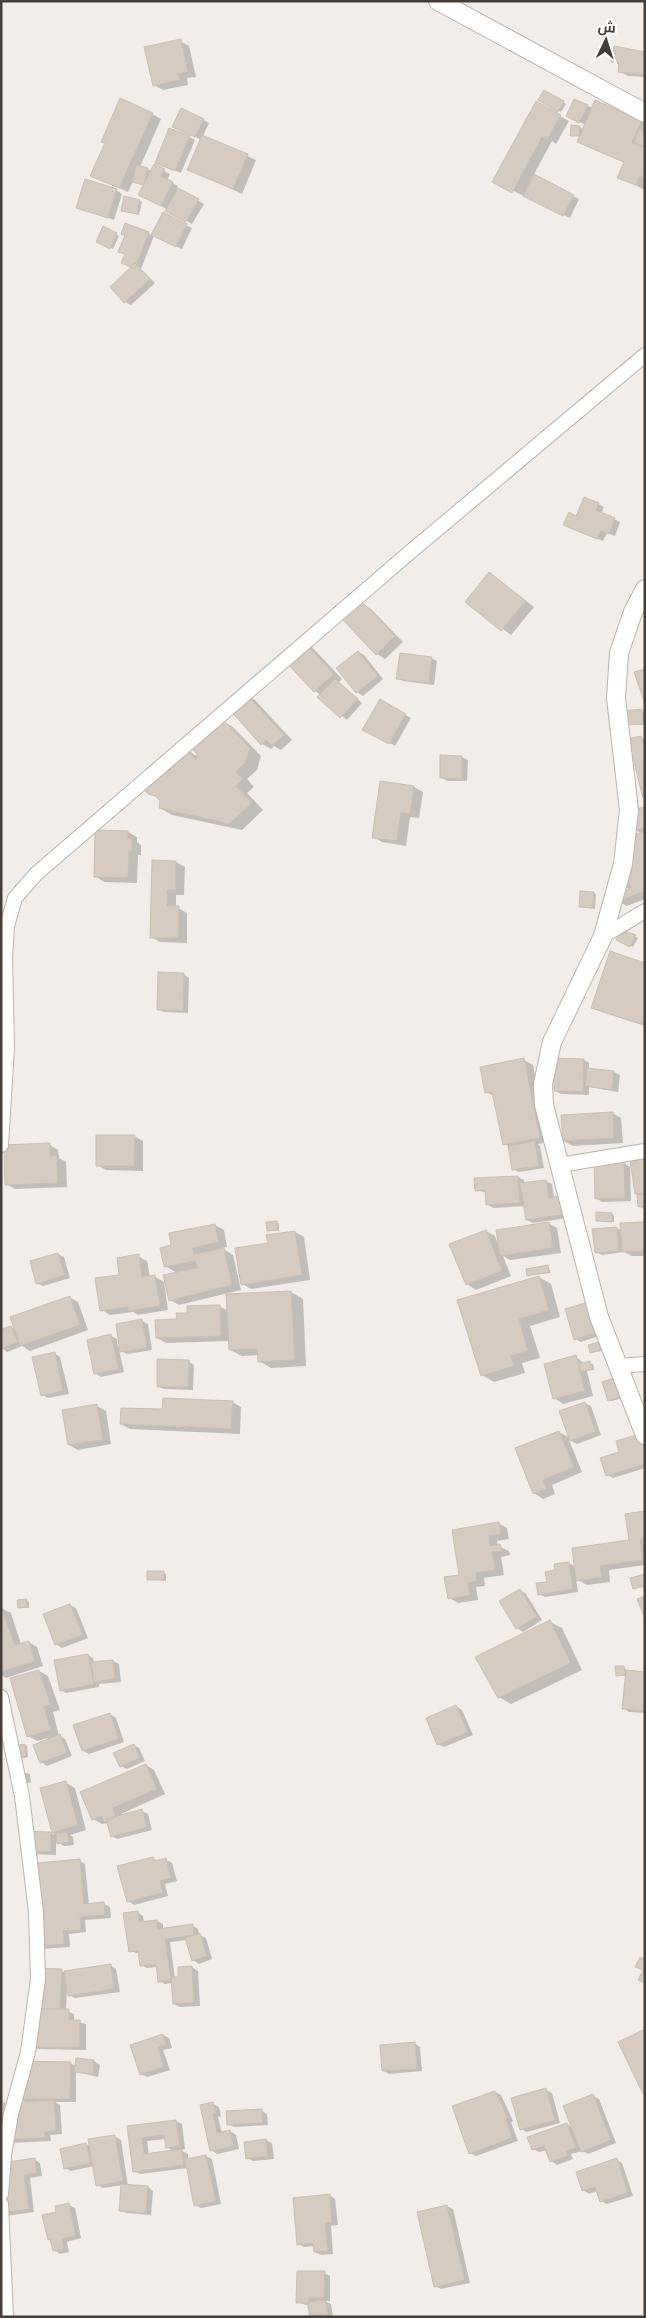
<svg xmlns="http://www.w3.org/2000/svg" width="646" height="2318" viewBox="0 0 646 2318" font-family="'Varela Round',Cairo,sans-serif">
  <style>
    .shadow { fill: #0003; fill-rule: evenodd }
    .building { fill: #d5cbc1; stroke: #ccbfb2 }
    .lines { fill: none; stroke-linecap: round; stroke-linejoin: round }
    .minor-casing { stroke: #bdb4ab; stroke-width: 16 }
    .tertiary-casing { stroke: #bdb4ab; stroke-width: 20 }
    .minor { stroke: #fff; stroke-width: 14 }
    .tertiary { stroke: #fff; stroke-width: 18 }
  </style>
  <rect width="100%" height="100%" fill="#f2ede8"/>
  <path class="shadow" d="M 180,41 L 189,46 L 196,77 L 187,78 L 188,85 L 163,90 L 154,85 Z
    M 645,54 L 645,77 L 628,76 L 619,71 L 620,66 L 612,61 Z
    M 545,91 L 566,104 L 561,112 L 540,100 Z
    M 536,103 L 569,121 L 556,144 L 552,141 L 533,176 L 579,199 L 570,218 L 493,181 Z
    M 587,106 L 645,123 L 645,190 L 619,177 L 625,163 L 590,148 L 579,142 L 581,137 L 572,135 L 579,127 L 583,129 L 586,125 L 573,119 Z
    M 152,114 L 161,119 L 140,167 L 152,171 L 155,166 L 170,174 L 167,180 L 178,186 L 177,189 L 204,204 L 192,224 L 146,197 L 145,185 L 133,181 L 128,192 L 101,180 Z
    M 203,120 L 209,123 L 203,136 L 256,160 L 242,194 L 189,169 L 202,140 L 179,130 Z
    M 189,137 L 195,140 L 181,173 L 162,166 Z
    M 116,190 L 122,194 L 114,220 L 78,207 Z
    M 140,201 L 142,202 L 139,215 L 123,211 Z
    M 163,214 L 192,228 L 182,249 L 154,236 L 141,269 L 155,283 L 131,305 L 125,302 L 132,268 L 126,254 L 120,251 L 148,233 L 152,236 Z
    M 103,228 L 119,236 L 113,249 L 97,241 Z
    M 598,504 L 604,507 L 601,513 L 620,522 L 615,536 L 607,533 L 603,541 L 571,528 L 577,517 Z
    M 490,574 L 534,607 L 511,635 L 466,602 Z
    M 363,604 L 371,609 L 403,642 L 385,659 L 377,654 Z
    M 302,641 L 311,646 L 342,679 L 339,682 L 362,703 L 347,720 L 319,697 L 321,695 L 315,691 L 284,658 Z
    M 358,652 L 364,655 L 383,679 L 363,696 L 357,692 Z
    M 431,658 L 437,661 L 434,685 L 403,681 L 398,678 Z
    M 246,695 L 255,700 L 292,740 L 281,750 L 274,746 L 271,749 L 262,744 Z
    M 380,701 L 411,718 L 395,746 L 364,729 Z
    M 642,711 L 644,712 L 645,725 L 626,724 Z
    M 221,720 L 233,727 L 261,756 L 257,770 L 247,779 L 254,787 L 247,793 L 263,810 L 242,830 L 172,815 L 160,808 L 162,801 L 149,793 L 180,745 L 198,757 Z
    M 640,737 L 645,740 L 645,798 L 629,740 Z
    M 462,757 L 468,760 L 467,781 L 447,781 L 441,777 Z
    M 381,782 L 414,787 L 423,792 L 419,818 L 410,817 L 406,846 L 382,842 L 373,837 Z
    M 645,808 L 645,899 L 627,906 L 618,901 L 630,889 L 623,885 L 634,876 L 641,833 L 634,829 Z
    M 96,831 L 128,832 L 137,837 L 137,842 L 141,845 L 141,855 L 138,855 L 137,883 L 104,882 L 95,876 Z
    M 176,862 L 185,867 L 184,895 L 176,895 L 176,907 L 187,913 L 187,943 L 160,942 L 151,937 Z
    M 593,893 L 596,894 L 595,909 L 580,907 Z
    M 622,930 L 638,938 L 633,947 L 618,940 Z
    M 645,964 L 645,1026 L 602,1012 L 593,1007 Z
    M 183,974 L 189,978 L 188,1013 L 164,1012 L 158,1009 Z
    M 524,1060 L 533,1065 L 548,1142 L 538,1144 L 540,1146 L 544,1168 L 519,1172 L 513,1169 L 510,1147 L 504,1144 L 495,1097 L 486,1092 Z
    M 584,1060 L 589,1063 L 589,1069 L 614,1072 L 620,1075 L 618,1092 L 589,1087 L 589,1095 L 561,1094 L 555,1091 Z
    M 612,1113 L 621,1118 L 623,1143 L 573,1146 L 564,1141 Z
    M 134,1136 L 143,1141 L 143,1171 L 106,1170 L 97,1165 Z
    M 50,1145 L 58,1150 L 59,1158 L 66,1162 L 67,1187 L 15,1189 L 6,1184 Z
    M 645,1146 L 645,1210 L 639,1206 L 638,1195 L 636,1194 Z
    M 624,1163 L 630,1167 L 631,1201 L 602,1202 L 596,1198 Z
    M 518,1177 L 524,1180 L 524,1184 L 546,1181 L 552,1184 L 554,1198 L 559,1198 L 567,1218 L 533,1223 L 527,1220 L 525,1206 L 493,1208 L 488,1205 L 487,1193 L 476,1190 Z
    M 612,1214 L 614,1216 L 614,1222 L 598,1221 Z
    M 276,1222 L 279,1224 L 279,1231 L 268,1230 Z
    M 548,1223 L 557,1228 L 561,1253 L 510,1260 L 503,1256 L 511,1276 L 476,1290 L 467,1284 L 486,1231 L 495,1236 L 499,1247 Z
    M 645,1223 L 645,1256 L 632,1256 L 624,1252 L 602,1255 L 596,1252 L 617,1228 L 622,1231 Z
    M 215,1225 L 224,1230 L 227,1247 L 222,1248 L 233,1255 L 241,1290 L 179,1305 L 170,1300 L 177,1273 L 165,1266 L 173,1246 Z
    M 295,1232 L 304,1237 L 310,1280 L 251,1289 L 242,1284 L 269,1244 Z
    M 58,1254 L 64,1257 L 70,1278 L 43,1286 L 37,1283 Z
    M 138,1256 L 147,1261 L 150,1277 L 155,1277 L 164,1282 L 168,1310 L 138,1315 L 133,1312 L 110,1315 L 102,1310 L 121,1276 Z
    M 548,1266 L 551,1273 L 528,1275 Z
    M 539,1277 L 551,1284 L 560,1317 L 530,1326 L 540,1358 L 522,1363 L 525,1373 L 494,1382 L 482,1375 Z
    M 291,1292 L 303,1299 L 306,1366 L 271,1368 L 259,1361 L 259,1355 L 242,1356 L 230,1350 L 230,1341 L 166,1343 L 157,1338 L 188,1314 L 219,1306 L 228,1311 Z
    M 69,1297 L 78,1302 L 88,1330 L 30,1351 L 22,1346 L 7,1352 L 2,1348 L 11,1327 L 16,1330 Z
    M 593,1307 L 602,1335 L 581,1342 L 575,1339 Z
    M 142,1321 L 148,1324 L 152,1350 L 127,1354 L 119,1350 L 124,1372 L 101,1377 L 95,1373 L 111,1336 L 117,1339 L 118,1347 L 120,1346 Z
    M 599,1343 L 603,1351 L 591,1352 Z
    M 54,1353 L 60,1357 L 69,1394 L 48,1398 L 42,1395 Z
    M 576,1357 L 585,1364 L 593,1364 L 594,1370 L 587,1371 L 593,1396 L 563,1404 L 554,1398 Z
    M 188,1361 L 194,1365 L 193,1390 L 164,1389 L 158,1386 Z
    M 616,1381 L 622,1398 L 612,1401 L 609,1400 Z
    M 232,1402 L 241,1407 L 240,1434 L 130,1429 L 121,1424 L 163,1411 Z
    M 585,1403 L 591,1406 L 601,1435 L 577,1444 L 569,1440 L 582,1472 L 552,1485 L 555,1494 L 543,1499 L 534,1493 L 559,1432 L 570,1438 Z
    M 97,1406 L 106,1411 L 111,1444 L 78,1450 L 69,1445 Z
    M 645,1438 L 645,1468 L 613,1478 L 607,1475 L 621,1453 Z
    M 645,1512 L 645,1565 L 609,1570 L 610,1582 L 587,1585 L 576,1579 L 578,1592 L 545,1597 L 539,1594 L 557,1571 L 569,1563 L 576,1567 L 630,1541 Z
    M 498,1523 L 507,1528 L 509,1539 L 497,1541 L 498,1546 L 509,1551 L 510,1555 L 501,1557 L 504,1575 L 484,1578 L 485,1586 L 476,1587 L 478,1600 L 458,1603 L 449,1598 L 460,1576 L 453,1531 Z
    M 164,1573 L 166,1574 L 166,1581 L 148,1579 Z
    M 520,1590 L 526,1594 L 542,1620 L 523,1632 L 517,1628 Z
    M 26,1601 L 29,1602 L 29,1608 L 19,1607 Z
    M 70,1605 L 76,1608 L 88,1638 L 62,1648 L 56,1644 Z
    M 1,1608 L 11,1613 L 21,1644 L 29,1642 L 37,1647 L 43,1666 L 6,1678 L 1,1675 Z
    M 550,1622 L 562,1628 L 582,1670 L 511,1704 L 499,1697 Z
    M 88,1655 L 93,1658 L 94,1663 L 113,1661 L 119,1664 L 121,1682 L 99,1684 L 99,1687 L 66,1693 L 61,1690 Z
    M 616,1667 L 624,1667 L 627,1671 L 645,1673 L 645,1713 L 629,1712 L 623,1708 L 627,1676 L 617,1675 Z
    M 39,1671 L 48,1676 L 60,1710 L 53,1712 L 59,1736 L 65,1739 L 72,1756 L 47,1766 L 41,1762 L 48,1738 L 37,1741 L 28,1736 Z
    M 456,1706 L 462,1710 L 473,1735 L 444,1747 L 438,1744 Z
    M 110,1714 L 116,1718 L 124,1742 L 89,1754 L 83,1751 Z
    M 24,1745 L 27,1746 L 28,1757 L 19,1759 Z
    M 133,1745 L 139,1748 L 145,1761 L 127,1769 L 121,1766 Z
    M 146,1765 L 154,1770 L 165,1794 L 121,1814 L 122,1817 L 142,1811 L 148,1814 L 152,1830 L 117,1839 L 112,1836 L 108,1823 L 102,1824 L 93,1819 Z
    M 22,1772 L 30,1774 L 31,1783 L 25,1783 Z
    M 66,1783 L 75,1788 L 86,1830 L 70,1835 L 73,1837 L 74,1845 L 64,1846 L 56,1842 L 56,1855 L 28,1854 L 51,1833 L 54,1835 L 41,1789 Z
    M 153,1858 L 159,1862 L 166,1860 L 172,1863 L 177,1881 L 165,1884 L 168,1896 L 134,1905 L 128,1901 Z
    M 80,1861 L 85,1864 L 89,1905 L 104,1904 L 110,1907 L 111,1918 L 85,1920 L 86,1932 L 69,1934 L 70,1947 L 40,1949 Z
    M 137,1912 L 143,1916 L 144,1923 L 157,1921 L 163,1924 L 163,1929 L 193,1926 L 198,1929 L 199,1935 L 206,1938 L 212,1959 L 199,1964 L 193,1960 L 187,1940 L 170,1942 L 175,1978 L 179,1978 L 192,1967 L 198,1971 L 200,2006 L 180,2007 L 174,2004 L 172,1983 L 165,1984 L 159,1981 L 157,1967 L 147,1968 L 141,1965 L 140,1954 L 130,1951 Z
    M 110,1965 L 116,1969 L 120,1992 L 75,1998 L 69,1995 L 67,1985 L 66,2011 L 74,2014 L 74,2021 L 86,2024 L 86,2050 L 38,2049 L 32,2046 L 33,2011 L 61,1971 L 66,1973 Z
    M 163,2035 L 169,2038 L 172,2048 L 163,2050 L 170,2070 L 147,2077 L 141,2074 Z
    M 414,2043 L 420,2047 L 422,2071 L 389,2074 L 384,2071 Z
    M 77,2059 L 94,2061 L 100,2065 L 98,2077 L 76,2072 L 76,2102 L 55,2102 L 60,2105 L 62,2134 L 50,2135 L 51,2141 L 12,2143 L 28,2103 L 20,2098 L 70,2063 L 76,2066 Z
    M 546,2090 L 552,2093 L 560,2123 L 527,2132 L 521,2129 Z
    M 495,2092 L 501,2095 L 513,2121 L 511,2122 L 518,2141 L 476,2156 L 470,2153 Z
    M 593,2096 L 599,2099 L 616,2143 L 588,2154 L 582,2151 L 571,2154 L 573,2159 L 557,2165 L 551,2161 L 547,2150 L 539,2152 L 533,2149 L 567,2124 L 573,2128 Z
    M 213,2104 L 219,2107 L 221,2116 L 218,2117 L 222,2133 L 230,2131 L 236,2135 L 239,2149 L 217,2154 L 211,2150 Z
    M 261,2111 L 267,2114 L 268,2125 L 234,2127 L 228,2124 Z
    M 176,2121 L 182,2124 L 185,2149 L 180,2150 L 188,2154 L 188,2160 L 206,2156 L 212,2159 L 221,2204 L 201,2208 L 195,2205 L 188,2168 L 140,2174 L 134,2171 L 128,2127 ZM 166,2139 L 167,2147 L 174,2152 L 149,2155 L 147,2141 Z
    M 115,2136 L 121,2140 L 128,2186 L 148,2187 L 153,2191 L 151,2215 L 126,2213 L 120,2210 L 123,2185 L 103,2188 L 97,2185 L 94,2166 L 71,2171 L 65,2168 L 86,2144 L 91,2147 Z
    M 266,2140 L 272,2143 L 274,2159 L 253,2161 L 247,2158 Z
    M 34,2159 L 40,2163 L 42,2176 L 30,2178 L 34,2212 L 6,2216 L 1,2204 Z
    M 617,2160 L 622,2163 L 633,2196 L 607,2204 L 601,2201 L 597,2191 L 589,2194 L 583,2190 Z
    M 330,2195 L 335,2199 L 338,2225 L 331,2226 L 333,2254 L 321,2255 L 315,2252 L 314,2246 L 304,2247 L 298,2244 Z
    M 69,2205 L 75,2208 L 81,2238 L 67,2242 L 69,2252 L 60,2254 L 54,2250 L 52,2241 L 49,2239 L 57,2213 Z
    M 447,2206 L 453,2209 L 470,2283 L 441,2289 L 435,2286 Z
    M 324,2273 L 330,2276 L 330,2301 L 325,2301 L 331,2304 L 333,2317 L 313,2317 L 309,2306 L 298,2302 Z"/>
  <path class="building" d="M 181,39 L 188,72 L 178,74 L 180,80 L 153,86 L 144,47 Z
    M 614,46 L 645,52 L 645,75 L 618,72 L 619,63 L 611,62 Z
    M 544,90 L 564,101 L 558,112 L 538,100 Z
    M 120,98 L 153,113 L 119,188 L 90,176 L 105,143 L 101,142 Z
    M 574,99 L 588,105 L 579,123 L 566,116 Z
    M 595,100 L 642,120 L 632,143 L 645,148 L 645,178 L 640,176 L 636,185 L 617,178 L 624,162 L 577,142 Z
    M 536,101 L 561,115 L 547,140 L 542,137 L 512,193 L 492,182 Z
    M 181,108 L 204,119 L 195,137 L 172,127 Z
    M 571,125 L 580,126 L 579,136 L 570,136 Z
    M 169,128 L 190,136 L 175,171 L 155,163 Z
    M 639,129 L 645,132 L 645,147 L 634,143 Z
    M 202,135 L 248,154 L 233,189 L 187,170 Z
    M 154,164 L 165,169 L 161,176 L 173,182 L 161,206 L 138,195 Z
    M 136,165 L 148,168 L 144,185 L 132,182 Z
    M 534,174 L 574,195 L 563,216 L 523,196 Z
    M 85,179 L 117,189 L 108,218 L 76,208 Z
    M 178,188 L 199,199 L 186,222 L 165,211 Z
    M 124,196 L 140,200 L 137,214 L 121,211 Z
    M 163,212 L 187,224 L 176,247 L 151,235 Z
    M 125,223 L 149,232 L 135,269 L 121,263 L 125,254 L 118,252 L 125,235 L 121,234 Z
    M 103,226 L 117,233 L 110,249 L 96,242 Z
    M 135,263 L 150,279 L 124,303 L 110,287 Z
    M 584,497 L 599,503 L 596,510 L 615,518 L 609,534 L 601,531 L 597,539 L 563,525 L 569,512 L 576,516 Z
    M 489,572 L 526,601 L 501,631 L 465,602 Z
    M 362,602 L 395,636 L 376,655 L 343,620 Z
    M 302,640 L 334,674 L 314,692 L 282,658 Z
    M 358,651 L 378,676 L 356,693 L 336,668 Z
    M 400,653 L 432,657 L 429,683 L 396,679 Z
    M 645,669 L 645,704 L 634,672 Z
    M 335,679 L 358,699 L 340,718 L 317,697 Z
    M 246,694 L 284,735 L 272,746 L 266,740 L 261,745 L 229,709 Z
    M 380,699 L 406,714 L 389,744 L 362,730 Z
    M 642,709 L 643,724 L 625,725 L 624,711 Z
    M 221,718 L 250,748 L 245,763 L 236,772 L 243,779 L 236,786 L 252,803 L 229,824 L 159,808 L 160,801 L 155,796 L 148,794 L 138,783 L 180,743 L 196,760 L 197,754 L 191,747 Z
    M 641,736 L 645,746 L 643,798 L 628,739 Z
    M 440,755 L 462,756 L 462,779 L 440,778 Z
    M 380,781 L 414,786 L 410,814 L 401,813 L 397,841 L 372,838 Z
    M 645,807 L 645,828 L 633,830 L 629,810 Z
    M 95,830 L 128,831 L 128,838 L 132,838 L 132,851 L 129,851 L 128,878 L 94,877 Z
    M 645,831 L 645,891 L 617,902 L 614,894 L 631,888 L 629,883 L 622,886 L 619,880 L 632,875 L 619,841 Z
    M 152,860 L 176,861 L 176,890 L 167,890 L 167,906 L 179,906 L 178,938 L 150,938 Z
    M 580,891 L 594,892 L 593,908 L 579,907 Z
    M 621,929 L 636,935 L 630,947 L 616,940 Z
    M 610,951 L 645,963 L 645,1016 L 642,1024 L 591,1008 Z
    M 158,972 L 184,973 L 183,1011 L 157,1010 Z
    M 524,1058 L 540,1138 L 503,1145 L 492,1092 L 485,1093 L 480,1067 Z
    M 555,1058 L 584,1059 L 583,1092 L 554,1091 Z
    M 587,1068 L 614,1071 L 612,1090 L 585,1086 Z
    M 613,1112 L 614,1138 L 563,1141 L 561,1115 Z
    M 96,1135 L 135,1135 L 134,1166 L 96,1166 Z
    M 535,1141 L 539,1166 L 512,1170 L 508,1146 Z
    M 50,1143 L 50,1156 L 57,1155 L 58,1183 L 5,1185 L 4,1145 Z
    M 645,1145 L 645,1193 L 635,1194 L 628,1147 Z
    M 624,1162 L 625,1198 L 595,1199 L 594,1163 Z
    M 518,1176 L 520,1203 L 486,1205 L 485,1190 L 475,1191 L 474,1178 Z
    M 546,1180 L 549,1198 L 559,1196 L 562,1215 L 526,1220 L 520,1183 Z
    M 645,1194 L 645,1206 L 638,1207 L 637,1195 Z
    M 596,1212 L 612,1213 L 612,1222 L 596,1221 Z
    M 277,1221 L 277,1230 L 267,1231 L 266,1222 Z
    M 549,1222 L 553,1248 L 500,1256 L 496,1230 Z
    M 645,1222 L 645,1251 L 622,1252 L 620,1223 Z
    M 215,1224 L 219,1242 L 193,1248 L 194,1254 L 224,1248 L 232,1285 L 169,1301 L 163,1275 L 197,1268 L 195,1261 L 164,1267 L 160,1248 L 171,1245 L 169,1233 Z
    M 617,1227 L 619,1251 L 595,1253 L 592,1229 Z
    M 486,1230 L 502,1271 L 466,1285 L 449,1244 Z
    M 295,1231 L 302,1275 L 241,1285 L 235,1248 L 268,1243 L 266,1235 Z
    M 58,1253 L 65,1275 L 36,1284 L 30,1261 Z
    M 139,1254 L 142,1277 L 155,1275 L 160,1306 L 128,1311 L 128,1307 L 100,1311 L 95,1278 L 119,1275 L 117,1258 Z
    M 548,1265 L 549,1272 L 527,1276 L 526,1269 Z
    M 539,1276 L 549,1310 L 519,1319 L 528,1351 L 511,1356 L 514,1366 L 481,1376 L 457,1300 Z
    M 291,1291 L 295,1360 L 258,1362 L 257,1349 L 229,1350 L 226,1294 Z
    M 70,1296 L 80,1325 L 20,1346 L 10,1317 Z
    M 588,1302 L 597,1332 L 574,1340 L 565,1309 Z
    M 220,1305 L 221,1336 L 156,1338 L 155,1320 L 177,1319 L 176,1313 L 187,1313 L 187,1306 Z
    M 142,1319 L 147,1348 L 120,1352 L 116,1324 Z
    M 11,1326 L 18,1342 L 1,1349 L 1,1329 Z
    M 111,1334 L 119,1369 L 94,1374 L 87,1340 Z
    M 599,1342 L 601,1350 L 590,1353 L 588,1345 Z
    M 55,1352 L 63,1391 L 41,1396 L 32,1357 Z
    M 576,1355 L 585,1391 L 553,1399 L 544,1364 Z
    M 157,1359 L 189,1360 L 188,1387 L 157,1387 Z
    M 590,1361 L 592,1369 L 580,1372 L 578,1364 Z
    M 614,1378 L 620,1397 L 608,1401 L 602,1382 Z
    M 163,1398 L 233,1401 L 231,1429 L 120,1424 L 121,1408 L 162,1409 Z
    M 585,1402 L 596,1432 L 570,1441 L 559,1411 Z
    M 97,1404 L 103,1440 L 68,1445 L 62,1410 Z
    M 559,1431 L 574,1467 L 543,1480 L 547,1489 L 533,1494 L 515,1448 Z
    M 640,1434 L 645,1451 L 645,1464 L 606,1476 L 600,1458 L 619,1452 L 616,1441 Z
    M 645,1511 L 645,1538 L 640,1539 L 643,1560 L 600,1566 L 602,1577 L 576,1581 L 572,1548 L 629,1540 L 625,1514 Z
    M 499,1522 L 501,1534 L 489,1536 L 490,1546 L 500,1544 L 502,1551 L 492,1552 L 495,1570 L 476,1573 L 477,1581 L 468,1583 L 470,1595 L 448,1599 L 444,1577 L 459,1575 L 452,1530 Z
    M 569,1562 L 573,1589 L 538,1595 L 536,1583 L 547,1582 L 545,1572 L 555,1570 L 554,1564 Z
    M 147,1571 L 164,1571 L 164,1580 L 147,1580 Z
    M 645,1574 L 645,1586 L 633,1589 L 630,1578 Z
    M 520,1589 L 537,1617 L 516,1629 L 499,1601 Z
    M 645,1596 L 645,1619 L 637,1599 Z
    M 27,1599 L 27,1607 L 18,1608 L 17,1600 Z
    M 70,1604 L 83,1635 L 55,1645 L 43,1614 Z
    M 1,1607 L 15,1645 L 29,1641 L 35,1661 L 1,1672 Z
    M 550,1620 L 571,1663 L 498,1698 L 475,1657 Z
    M 88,1654 L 94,1684 L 60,1691 L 54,1660 Z
    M 113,1660 L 115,1679 L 94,1682 L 91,1662 Z
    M 615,1666 L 624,1666 L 625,1675 L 616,1676 Z
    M 39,1670 L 51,1705 L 44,1707 L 51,1730 L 27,1737 L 10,1678 Z
    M 626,1670 L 645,1672 L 645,1711 L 622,1709 Z
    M 456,1705 L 468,1732 L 437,1745 L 426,1718 Z
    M 110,1713 L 119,1739 L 82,1751 L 73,1725 Z
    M 60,1734 L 67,1753 L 40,1763 L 33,1745 Z
    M 25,1744 L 26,1756 L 15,1758 L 13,1746 Z
    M 134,1744 L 140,1758 L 120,1767 L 113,1753 Z
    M 146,1764 L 157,1789 L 113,1808 L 116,1817 L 104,1822 L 101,1816 L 92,1820 L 80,1792 Z
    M 66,1781 L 78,1825 L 52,1833 L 40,1788 Z
    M 142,1809 L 147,1827 L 111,1837 L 106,1819 Z
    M 21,1831 L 51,1832 L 51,1852 L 21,1852 Z
    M 67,1832 L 69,1842 L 57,1844 L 56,1834 Z
    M 153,1857 L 155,1861 L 166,1858 L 171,1878 L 160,1881 L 163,1893 L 127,1902 L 117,1866 Z
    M 80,1859 L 84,1904 L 104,1902 L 105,1915 L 80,1917 L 81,1930 L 63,1931 L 64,1944 L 33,1947 L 26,1864 Z
    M 138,1911 L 139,1922 L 157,1920 L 158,1929 L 193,1924 L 194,1935 L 165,1939 L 171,1980 L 158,1982 L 156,1964 L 140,1966 L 138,1951 L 129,1952 L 123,1913 Z
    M 200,1933 L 207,1956 L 192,1961 L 185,1938 Z
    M 640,1957 L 645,1959 L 645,1983 L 638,1980 L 643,1970 L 635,1967 Z
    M 111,1964 L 114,1989 L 68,1996 L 64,1971 Z
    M 192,1966 L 194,2003 L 173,2004 L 171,1977 L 178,1977 L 178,1967 Z
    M 31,1968 L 62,1969 L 60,2009 L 29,2008 Z
    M 31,2009 L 69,2009 L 69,2020 L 80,2020 L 80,2047 L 31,2047 Z
    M 645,2029 L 645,2094 L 643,2094 L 618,2042 Z
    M 163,2034 L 166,2045 L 158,2047 L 164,2067 L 140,2075 L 130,2045 Z
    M 415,2042 L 417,2069 L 382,2071 L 380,2045 Z
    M 76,2058 L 94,2060 L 93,2074 L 74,2072 Z
    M 19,2061 L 71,2062 L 70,2099 L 18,2099 Z
    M 546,2088 L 555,2120 L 520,2130 L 511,2098 Z
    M 495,2091 L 508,2118 L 506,2119 L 512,2138 L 469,2154 L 452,2106 Z
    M 593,2094 L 611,2140 L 581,2152 L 563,2106 Z
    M 54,2100 L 56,2131 L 45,2132 L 45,2138 L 5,2140 L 3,2103 Z
    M 213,2102 L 216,2113 L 213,2114 L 217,2133 L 230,2130 L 234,2146 L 210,2151 L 200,2105 Z
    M 262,2109 L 263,2123 L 227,2125 L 226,2111 Z
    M 176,2120 L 180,2146 L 166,2148 L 164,2135 L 142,2138 L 144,2154 L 182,2149 L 184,2165 L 133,2172 L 127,2126 Z
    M 567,2123 L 576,2148 L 566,2151 L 568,2156 L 550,2162 L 544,2146 L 532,2150 L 527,2137 Z
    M 115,2135 L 123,2181 L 96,2186 L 88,2139 Z
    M 266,2139 L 268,2156 L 246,2159 L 244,2142 Z
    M 86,2143 L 91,2163 L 64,2169 L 60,2149 Z
    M 206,2155 L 216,2201 L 194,2206 L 185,2159 Z
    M 35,2158 L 37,2173 L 24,2175 L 29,2209 L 1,2213 L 1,2163 Z
    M 617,2158 L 628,2193 L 600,2202 L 595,2187 L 582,2191 L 576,2172 Z
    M 121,2184 L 148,2186 L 146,2213 L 119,2211 Z
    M 330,2194 L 332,2222 L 325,2223 L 328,2251 L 314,2252 L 313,2243 L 297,2245 L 293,2198 Z
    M 69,2203 L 76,2236 L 62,2239 L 64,2249 L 53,2251 L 50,2239 L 48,2240 L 42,2215 L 56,2212 L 55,2206 Z
    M 447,2205 L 465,2280 L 434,2287 L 417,2212 Z
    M 297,2271 L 325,2271 L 324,2298 L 309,2298 L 309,2303 L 296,2303 Z
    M 325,2300 L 328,2314 L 310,2316 L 307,2302 Z"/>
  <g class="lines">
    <g class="minor-casing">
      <path id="minor" d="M 603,936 L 645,911
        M 1,1145 L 7,1048 L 5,958 L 7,926 L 15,898 L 36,874 L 409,553 L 645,355
        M 560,1165 L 645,1151
        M 618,1366 L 645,1364
        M 1,1697 L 22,1796 L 36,1912 L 38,1979 L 28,2052 L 11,2114 L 4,2155 L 1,2194
        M 1,2204 L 6,2317"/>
    </g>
    <g class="tertiary-casing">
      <path id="tertiary" d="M 438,1 L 645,113
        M 645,589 L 633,612 L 619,653 L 616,698 L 629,810 L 623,864 L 603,936 L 552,1042 L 543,1084 L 544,1105 L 599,1317 L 645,1435"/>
    </g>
    <use href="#minor" class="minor"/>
    <use href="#tertiary" class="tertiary"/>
  </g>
  <rect width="646" height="2318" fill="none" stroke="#453d37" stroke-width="5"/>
  <g transform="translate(606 40) rotate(4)" stroke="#ffffff" stroke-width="4" paint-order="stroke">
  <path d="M0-4L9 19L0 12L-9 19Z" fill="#453d37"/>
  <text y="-8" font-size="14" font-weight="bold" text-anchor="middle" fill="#453d37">ش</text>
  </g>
</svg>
